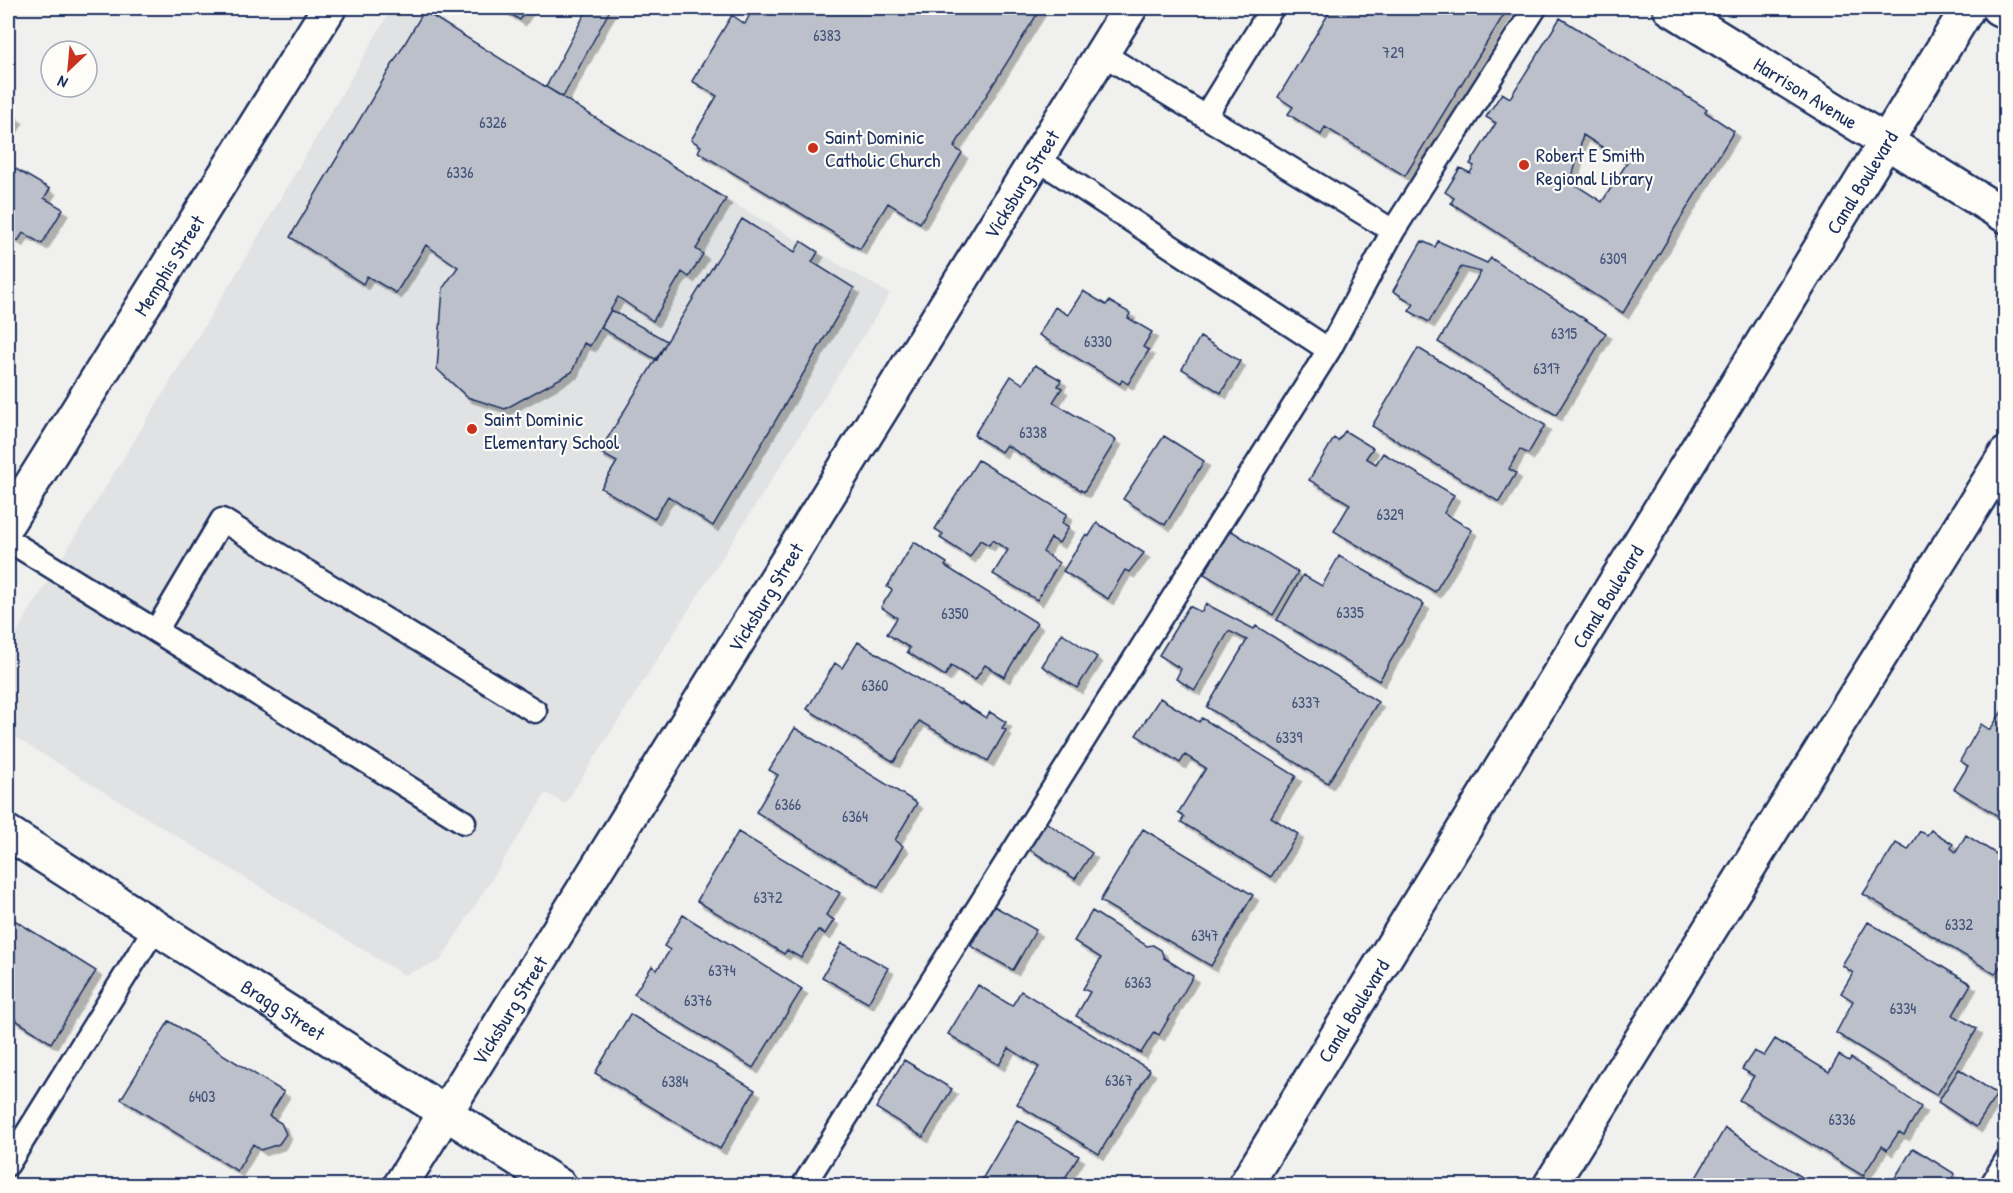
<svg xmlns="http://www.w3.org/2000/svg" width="2013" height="1193" viewBox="0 0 2013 1193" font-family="'Patrick Hand',sans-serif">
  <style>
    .built { fill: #e0e2e3 }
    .building { fill: #bbc0ca; stroke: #1b2f5e; stroke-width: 1.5; fill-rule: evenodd; filter: url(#shadow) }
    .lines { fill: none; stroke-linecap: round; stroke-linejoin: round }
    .lane-casing { stroke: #1b2f5e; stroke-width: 27 }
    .street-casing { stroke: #1b2f5e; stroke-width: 38 }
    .secondary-casing { stroke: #1b2f5e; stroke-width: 38 }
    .lane { stroke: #fdfcf7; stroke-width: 22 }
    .street { stroke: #fdfcf7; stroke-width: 33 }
    .secondary { stroke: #fdfcf7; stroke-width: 33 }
    .poi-dot { fill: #c8321e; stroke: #fdfcf7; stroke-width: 2 }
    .labels { text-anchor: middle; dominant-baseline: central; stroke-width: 4.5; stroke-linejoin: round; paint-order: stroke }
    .number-label { font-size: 16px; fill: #435379 }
    .street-label { font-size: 20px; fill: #1b2f5e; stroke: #fdfcf7 }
    .poi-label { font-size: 20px; fill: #1b2f5e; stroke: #fdfcf7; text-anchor: start }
  </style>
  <defs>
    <filter id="shadow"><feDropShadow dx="5.5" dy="5.5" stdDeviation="0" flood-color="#0004"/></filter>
  </defs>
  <rect width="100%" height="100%" fill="#f0f0ee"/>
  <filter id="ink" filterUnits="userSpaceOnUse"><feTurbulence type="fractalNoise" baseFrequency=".0167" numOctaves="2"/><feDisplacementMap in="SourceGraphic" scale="12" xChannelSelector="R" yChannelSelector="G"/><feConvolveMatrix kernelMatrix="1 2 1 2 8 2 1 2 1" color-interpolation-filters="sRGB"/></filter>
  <g filter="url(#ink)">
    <path class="built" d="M 392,8 L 418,8 L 726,199 L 890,294 L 565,804 L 546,793 L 440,961 L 404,975 L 8,733 L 8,646 L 240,268 Z"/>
    <path class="building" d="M 501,8 L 528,8 L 520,20 Z
      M 588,8 L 611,8 L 563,97 L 546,87 Z
      M 753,8 L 1041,8 L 954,147 L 962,153 L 920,223 L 888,203 L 860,249 L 698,152 L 701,146 L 691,140 L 717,96 L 692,81 L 732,15 L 745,24 Z
      M 1332,8 L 1508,8 L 1405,176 L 1325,127 L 1321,135 L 1288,114 L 1293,107 L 1278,97 Z
      M 424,11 L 726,199 L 696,249 L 703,254 L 689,277 L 682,272 L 653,321 L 618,297 L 590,346 L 584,343 L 572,372 L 505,409 L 467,397 L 437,369 L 443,288 L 458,267 L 426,245 L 396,293 L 367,276 L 363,284 L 290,237 Z
      M 1560,18 L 1707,109 L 1705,112 L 1734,131 L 1623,313 L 1451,203 L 1454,198 L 1445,192 L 1460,168 L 1470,173 L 1474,166 L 1470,164 L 1496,123 L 1486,117 L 1502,93 L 1510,98 ZM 1583,135 L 1627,163 L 1602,202 L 1571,182 Z
      M 8,112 L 17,118 L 8,133 Z
      M 9,165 L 50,189 L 44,198 L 63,209 L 42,244 L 23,233 L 18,241 L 8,235 Z
      M 742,219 L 795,252 L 801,241 L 818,252 L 812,262 L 854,288 L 713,526 L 668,496 L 654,519 L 601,488 L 617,462 L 599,452 Z
      M 1422,241 L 1435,247 L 1438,241 L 1487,263 L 1491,258 L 1606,333 L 1556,415 L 1438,342 L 1481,272 L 1461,267 L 1429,322 L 1409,311 L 1414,304 L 1393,291 Z
      M 1083,291 L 1106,305 L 1109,301 L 1130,313 L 1128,318 L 1152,332 L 1143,347 L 1149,350 L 1128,384 L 1122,380 L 1120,384 L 1039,335 L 1055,307 L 1068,315 Z
      M 611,310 L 667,341 L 657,360 L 601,328 Z
      M 1200,337 L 1240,361 L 1221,393 L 1182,369 Z
      M 1418,348 L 1545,425 L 1528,454 L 1520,449 L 1509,469 L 1516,473 L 1499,502 L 1372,426 Z
      M 1035,365 L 1061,380 L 1058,386 L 1062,388 L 1053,402 L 1116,440 L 1084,492 L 1006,445 L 1001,452 L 974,435 L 1011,376 L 1023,384 Z
      M 1345,431 L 1373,448 L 1366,458 L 1376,464 L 1383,453 L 1454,495 L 1444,513 L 1472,530 L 1435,592 L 1334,531 L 1350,504 L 1309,480 L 1334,438 L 1338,441 Z
      M 1164,436 L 1204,461 L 1165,525 L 1123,499 Z
      M 978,460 L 1067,514 L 1062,523 L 1069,527 L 1059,543 L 1051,538 L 1043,552 L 1059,563 L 1037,600 L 993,574 L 1008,550 L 992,540 L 989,545 L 980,540 L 970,557 L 940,538 L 943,534 L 935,529 Z
      M 1097,523 L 1144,553 L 1129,572 L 1125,570 L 1108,599 L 1063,571 L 1086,534 L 1089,536 Z
      M 1230,530 L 1298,572 L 1273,615 L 1204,574 Z
      M 914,542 L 947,563 L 945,566 L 1037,623 L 1004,677 L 985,665 L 975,680 L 951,666 L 945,676 L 907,652 L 910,648 L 887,634 L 897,618 L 881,607 L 892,590 L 887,587 Z
      M 1339,556 L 1424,604 L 1379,681 L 1277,620 L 1303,575 L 1322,586 Z
      M 1206,604 L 1254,629 L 1256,626 L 1378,702 L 1328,783 L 1207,707 L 1247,640 L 1229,631 L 1195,690 L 1176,679 L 1181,669 L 1159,655 L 1189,606 L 1201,612 Z
      M 1062,633 L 1097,657 L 1077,688 L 1042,666 Z
      M 858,642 L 960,704 L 961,702 L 986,718 L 990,712 L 1006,722 L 1002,728 L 1006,730 L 988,761 L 919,721 L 894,762 L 807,709 L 835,663 L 842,668 Z
      M 1160,698 L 1199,722 L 1202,718 L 1296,776 L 1271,817 L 1298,834 L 1271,877 L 1181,822 L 1184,817 L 1178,813 L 1206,768 L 1185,755 L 1180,763 L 1136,735 Z
      M 2004,708 L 2006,709 L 2006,821 L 1954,789 L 1968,766 L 1960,761 L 1981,724 L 1990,730 Z
      M 795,728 L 917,803 L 895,840 L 903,846 L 878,887 L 756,812 L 778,775 L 769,770 Z
      M 1041,819 L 1092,853 L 1075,879 L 1023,845 Z
      M 1143,829 L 1253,895 L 1211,966 L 1100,901 Z
      M 1931,830 L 1953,844 L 1951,848 L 1956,852 L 1966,835 L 2006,860 L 2006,958 L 1995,974 L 1863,894 L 1896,843 L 1908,850 L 1920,831 L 1927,835 Z
      M 738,832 L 840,893 L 826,915 L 834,920 L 825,934 L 818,930 L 801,958 L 787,950 L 784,954 L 697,901 Z
      M 994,906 L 1036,930 L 1013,970 L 971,946 Z
      M 1092,911 L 1147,946 L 1153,945 L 1161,950 L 1164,958 L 1193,976 L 1159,1035 L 1154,1032 L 1141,1053 L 1076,1016 L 1090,992 L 1083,989 L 1101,958 L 1074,941 Z
      M 683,915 L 802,989 L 753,1068 L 634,994 L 652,966 L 657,970 L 670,950 L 664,946 Z
      M 8,916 L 96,971 L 51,1043 L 8,1015 Z
      M 1868,922 L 1971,984 L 1953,1015 L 1977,1029 L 1937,1095 L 1836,1033 L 1853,1001 L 1841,993 L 1853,973 L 1842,965 Z
      M 842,943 L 888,968 L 868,1003 L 822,977 Z
      M 978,985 L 1012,1006 L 1021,991 L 1150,1070 L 1099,1154 L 1017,1104 L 1039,1067 L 1009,1048 L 999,1065 L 948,1034 Z
      M 630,1014 L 755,1090 L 720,1149 L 595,1073 Z
      M 169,1021 L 284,1092 L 269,1116 L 281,1123 L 286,1134 L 279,1144 L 261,1150 L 253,1144 L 237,1171 L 121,1099 Z
      M 1775,1039 L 1829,1072 L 1839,1055 L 1849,1061 L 1851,1058 L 1921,1107 L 1904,1135 L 1899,1132 L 1887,1150 L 1882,1146 L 1863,1176 L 1739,1100 L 1754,1076 L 1742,1069 L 1754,1051 L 1764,1056 Z
      M 904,1060 L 952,1089 L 923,1137 L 876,1108 Z
      M 1959,1069 L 1997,1094 L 1976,1127 L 1938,1102 Z
      M 1017,1120 L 1079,1156 L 1063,1181 L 1069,1186 L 978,1186 Z
      M 1725,1128 L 1805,1179 L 1800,1186 L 1691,1186 Z
      M 1913,1148 L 1955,1174 L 1948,1186 L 1890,1186 Z"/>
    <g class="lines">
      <g class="lane-casing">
        <path id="lane" d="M 1101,53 L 1393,231 L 1535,8
          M 1206,115 L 1272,8
          M 1036,158 L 1329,350
          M 8,540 L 156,631 L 222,520 L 535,711
          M 156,631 L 464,822
          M 8,1164 L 155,928
          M 803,1186 L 1329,350 L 1393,231
          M 1991,1186 L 2006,1161"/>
      </g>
      <g class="street-casing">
        <g id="street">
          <path id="s1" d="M 8,522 L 329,8"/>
          <path id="s2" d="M 8,833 L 560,1186"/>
          <path id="s3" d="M 400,1186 L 1130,8"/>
        </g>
      </g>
      <g class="secondary-casing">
        <g id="secondary">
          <path id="s4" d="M 1670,8 L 2006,216"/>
          <path d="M 1998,8 L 2006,12"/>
          <path id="s5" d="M 1245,1186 L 1968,8"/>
          <path d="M 1550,1186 L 2006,454"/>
        </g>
      </g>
      <use href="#lane" class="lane"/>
      <use href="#street" class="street"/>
      <use href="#secondary" class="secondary"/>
    </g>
  </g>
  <g class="poi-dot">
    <circle cx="813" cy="148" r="6"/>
    <circle cx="1524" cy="165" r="6"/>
    <circle cx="472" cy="429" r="6"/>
  </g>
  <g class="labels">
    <g class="number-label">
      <text x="827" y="35">6383</text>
      <text x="1393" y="52">729</text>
      <text x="493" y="122">6326</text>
      <text x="460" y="172">6336</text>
      <text x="1613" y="258">6309</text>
      <text x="1564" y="333">6315</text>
      <text x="1098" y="341">6330</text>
      <text x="1547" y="368">6317</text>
      <text x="1033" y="432">6338</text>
      <text x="1390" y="514">6329</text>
      <text x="1350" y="612">6335</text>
      <text x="955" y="613">6350</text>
      <text x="875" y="685">6360</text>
      <text x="1306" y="702">6337</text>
      <text x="1289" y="737">6339</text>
      <text x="788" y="804">6366</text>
      <text x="855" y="816">6364</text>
      <text x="768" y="897">6372</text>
      <text x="1959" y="924">6332</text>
      <text x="1205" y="935">6347</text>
      <text x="722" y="970">6374</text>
      <text x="1138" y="982">6363</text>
      <text x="698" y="1000">6376</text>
      <text x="1903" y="1008">6334</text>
      <text x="1119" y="1080">6367</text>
      <text x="675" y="1081">6384</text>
      <text x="202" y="1096">6403</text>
      <text x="1842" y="1119">6336</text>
    </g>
    <g class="street-label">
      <text stroke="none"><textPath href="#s4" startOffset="160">Harrison Avenue</textPath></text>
      <text stroke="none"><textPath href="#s5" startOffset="1178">Canal Boulevard</textPath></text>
      <text stroke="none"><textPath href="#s3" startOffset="1179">Vicksburg Street</textPath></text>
      <text stroke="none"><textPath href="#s1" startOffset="303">Memphis Street</textPath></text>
      <text stroke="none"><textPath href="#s5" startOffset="692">Canal Boulevard</textPath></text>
      <text stroke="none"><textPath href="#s3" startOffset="693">Vicksburg Street</textPath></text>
      <text stroke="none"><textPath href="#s2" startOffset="327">Bragg Street</textPath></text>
      <text stroke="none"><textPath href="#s3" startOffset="207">Vicksburg Street</textPath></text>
      <text stroke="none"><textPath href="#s5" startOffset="206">Canal Boulevard</textPath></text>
    </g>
    <g class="poi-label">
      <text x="825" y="136">Saint Dominic<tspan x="825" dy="23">Catholic Church</tspan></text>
      <text x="1536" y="154">Robert E Smith<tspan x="1536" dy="23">Regional Library</tspan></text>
      <text x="484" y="418">Saint Dominic<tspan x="484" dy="23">Elementary School</tspan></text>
    </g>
  </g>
  <rect width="2013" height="1193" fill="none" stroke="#fdfcf7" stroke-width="30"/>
  <rect x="15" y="15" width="1983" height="1163" fill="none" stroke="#1b2f5e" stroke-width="2" filter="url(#ink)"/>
  <g transform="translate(69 69) rotate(206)"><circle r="28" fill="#fdfcf7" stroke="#a3aaba" stroke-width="1.5"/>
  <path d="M0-4.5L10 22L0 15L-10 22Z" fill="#c8321e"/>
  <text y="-9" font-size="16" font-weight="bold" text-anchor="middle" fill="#1b2f5e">N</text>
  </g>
</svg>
